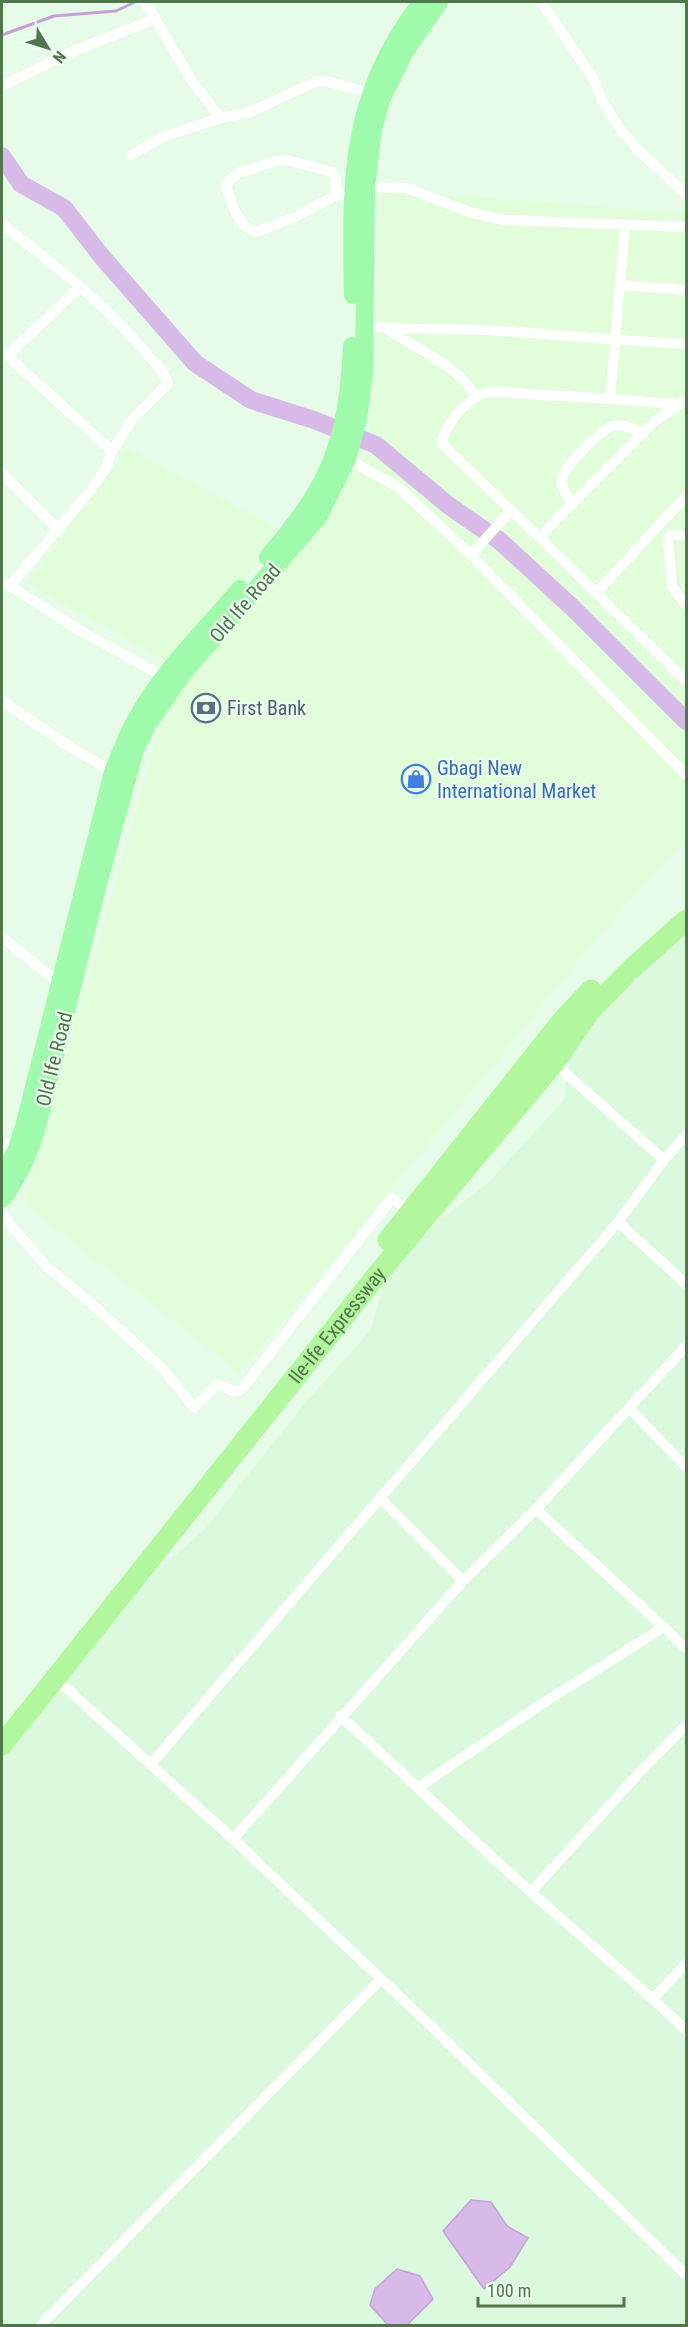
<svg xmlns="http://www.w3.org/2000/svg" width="688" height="2327" viewBox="0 0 688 2327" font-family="'Roboto Condensed',sans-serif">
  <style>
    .residential { fill: #dbf9dd }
    .commercial { fill: #e1fdda }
    .water { fill: #d7bae7; stroke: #c5a1d8; stroke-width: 1.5 }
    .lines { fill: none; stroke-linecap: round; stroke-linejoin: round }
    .stream { stroke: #c5a1d8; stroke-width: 3 }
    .river { stroke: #d7bae7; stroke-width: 18 }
    .street { stroke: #fff; stroke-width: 10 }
    .primary { stroke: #9ffbab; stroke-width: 18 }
    .highway { stroke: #b2f79d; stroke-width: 21 }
    .labels { text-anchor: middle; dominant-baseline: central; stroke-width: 4.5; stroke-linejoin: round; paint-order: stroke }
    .street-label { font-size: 20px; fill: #51764b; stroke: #edffef }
    .service-label { font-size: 20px; fill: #4e5e75; stroke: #edffef; text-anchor: start }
    .shop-label { font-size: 20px; fill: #366cbe; stroke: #edffef; text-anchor: start }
  </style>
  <rect width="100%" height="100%" fill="#e6fce9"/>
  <path class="residential" d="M 686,928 L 686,2325 L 2,2326 L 2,1746 L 124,1601 L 205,1529 L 306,1402 L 371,1330 L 381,1292 L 406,1246 L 487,1184 L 564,1100 L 573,1037 Z"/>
  <path class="commercial" d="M 381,190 L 686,213 L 686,844 L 671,855 L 606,927 L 240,1373 L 24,1204 L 164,713 L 368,451 Z
    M 128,448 L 284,532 L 170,663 L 27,583 Z"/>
  <path class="water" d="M 471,2200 L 491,2202 L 507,2226 L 528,2238 L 510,2267 L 484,2289 L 443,2231 Z
    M 397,2269 L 420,2276 L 433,2299 L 407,2325 L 388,2325 L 370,2305 L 375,2289 Z"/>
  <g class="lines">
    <path class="stream" d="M 2,35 L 54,16 L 116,11 L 135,2"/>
    <path class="river" d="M 2,156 L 21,184 L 64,208 L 103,258 L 195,363 L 251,400 L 314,420 L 376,445 L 448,505 L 500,541 L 574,609 L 686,721"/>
    <path class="street" d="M 145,2 L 194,84 L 221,118 L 250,112 L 315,82 L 326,81 L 370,93
      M 541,2 L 593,78 L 602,101 L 620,129 L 639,151 L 686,194
      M 2,86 L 71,52 L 155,19
      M 131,155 L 165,136 L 221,118
      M 366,187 L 406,188 L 472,213 L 505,220 L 686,227
      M 335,196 L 336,179 L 332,172 L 287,160 L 276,161 L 238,173 L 226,184 C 230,201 238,227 256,232 L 295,217 L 335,196 L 352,192
      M 2,224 C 53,264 105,303 146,353 C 154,362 164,371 168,383 L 132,420 L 112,451 L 106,468 L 89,492 L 10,586
      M 625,226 L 610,399 L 678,404
      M 621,285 L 686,290
      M 365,326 C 405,330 445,328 485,330 C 552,334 619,341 686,344
      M 387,329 C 418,351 456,363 476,397
      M 2,351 L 112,451
      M 7,356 L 81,286
      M 686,400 L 655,421 L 543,533 L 542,540 L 686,681
      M 347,459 L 398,487 L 427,514 L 471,555 L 686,775
      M 2,473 L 59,530
      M 573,504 C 568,497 560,488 562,479 C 565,465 603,426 617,425 C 626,425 635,430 644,433
      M 686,535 L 670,535 L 668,539 L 672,587 L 686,604
      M 542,540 L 448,450 L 442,444 C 443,427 465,402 479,395 C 485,392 492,393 498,392 L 610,399
      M 471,555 L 511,510
      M 2,581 L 81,631 L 164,677
      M 596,593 L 686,496
      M 2,701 L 70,747 L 113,772
      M 2,937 L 60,984
      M 554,1063 L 664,1160
      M 2,1142 L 16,1151
      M 2,1215 L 45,1265 L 94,1306 L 164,1370 L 194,1408 L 217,1384 L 235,1392 L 242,1389 L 392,1198 L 410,1213
      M 618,1222 L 686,1284
      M 629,1408 L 686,1467
      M 381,1499 L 463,1581
      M 536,1509 L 686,1648
      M 55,1678 L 233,1839 L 436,2031 L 686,2275
      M 340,1716 C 405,1774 467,1836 532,1893 C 584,1939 637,1983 686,2030
      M 150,1765 L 618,1222 L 664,1160 L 686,1135
      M 419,1787 L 540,1705 L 664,1627
      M 233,1839 L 463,1581 L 536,1509 L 686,1346
      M 531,1892 L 641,1771 L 686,1725
      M 653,1998 L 686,1964
      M 40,2326 L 381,1979"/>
    <path class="primary" d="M 353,295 C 351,181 348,96 422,2
      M 268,557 C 331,484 347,443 352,346
      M 2,1178 L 16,1151 L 24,1127 L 113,772 C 120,754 127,735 137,718 C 164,669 205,631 240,589
      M 2,1199 C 18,1179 28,1155 36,1131 L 97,888 L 135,750 L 148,724 L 183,673 L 318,517 L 347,459 L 358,419 L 364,373 L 366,187 L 373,129 L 382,98 L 405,51 L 439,2"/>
    <g class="highway">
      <path d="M 388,1240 L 562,1021 L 591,990"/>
      <path id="s1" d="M 2,1745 L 377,1275 L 554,1063 L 589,1012 L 629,971 L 686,920"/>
    </g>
  </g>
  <defs>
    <g id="bank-ring" transform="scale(1.5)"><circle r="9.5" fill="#edffef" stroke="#5c6f8a" stroke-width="1.5"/><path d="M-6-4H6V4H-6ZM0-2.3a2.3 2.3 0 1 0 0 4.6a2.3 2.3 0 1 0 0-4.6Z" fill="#5c6f8a"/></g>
    <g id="shop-ring" transform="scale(1.5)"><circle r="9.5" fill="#edffef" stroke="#3f7fe0" stroke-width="1.5"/><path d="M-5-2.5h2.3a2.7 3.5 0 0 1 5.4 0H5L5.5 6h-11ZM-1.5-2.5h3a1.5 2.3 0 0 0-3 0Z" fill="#3f7fe0"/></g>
  </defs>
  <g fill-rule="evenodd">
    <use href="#bank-ring" x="206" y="708"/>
    <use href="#shop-ring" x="416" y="779"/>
  </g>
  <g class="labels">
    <g class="street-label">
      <text transform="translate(245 603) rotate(-49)">Old Ife Road</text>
      <text transform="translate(54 1059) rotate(-76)">Old Ife Road</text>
      <text stroke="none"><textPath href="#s1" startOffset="537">Ile-Ife Expressway</textPath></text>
    </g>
    <g class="service-label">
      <text x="227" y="708">First Bank</text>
    </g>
    <g class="shop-label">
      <text x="437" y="768">Gbagi New<tspan x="437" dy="23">International Market</tspan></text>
    </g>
  </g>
  <rect width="688" height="2327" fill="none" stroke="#51764b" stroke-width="6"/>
  <g transform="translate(48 48) rotate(128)" stroke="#edffef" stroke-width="4.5" paint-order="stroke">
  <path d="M0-4.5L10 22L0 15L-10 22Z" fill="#51764b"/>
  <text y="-9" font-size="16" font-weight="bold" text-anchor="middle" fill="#51764b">N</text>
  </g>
  <path d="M478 2297v9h146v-9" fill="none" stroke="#51764b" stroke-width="3"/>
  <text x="487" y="2297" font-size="18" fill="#51764b" stroke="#edffef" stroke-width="4.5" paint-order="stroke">100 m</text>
</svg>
